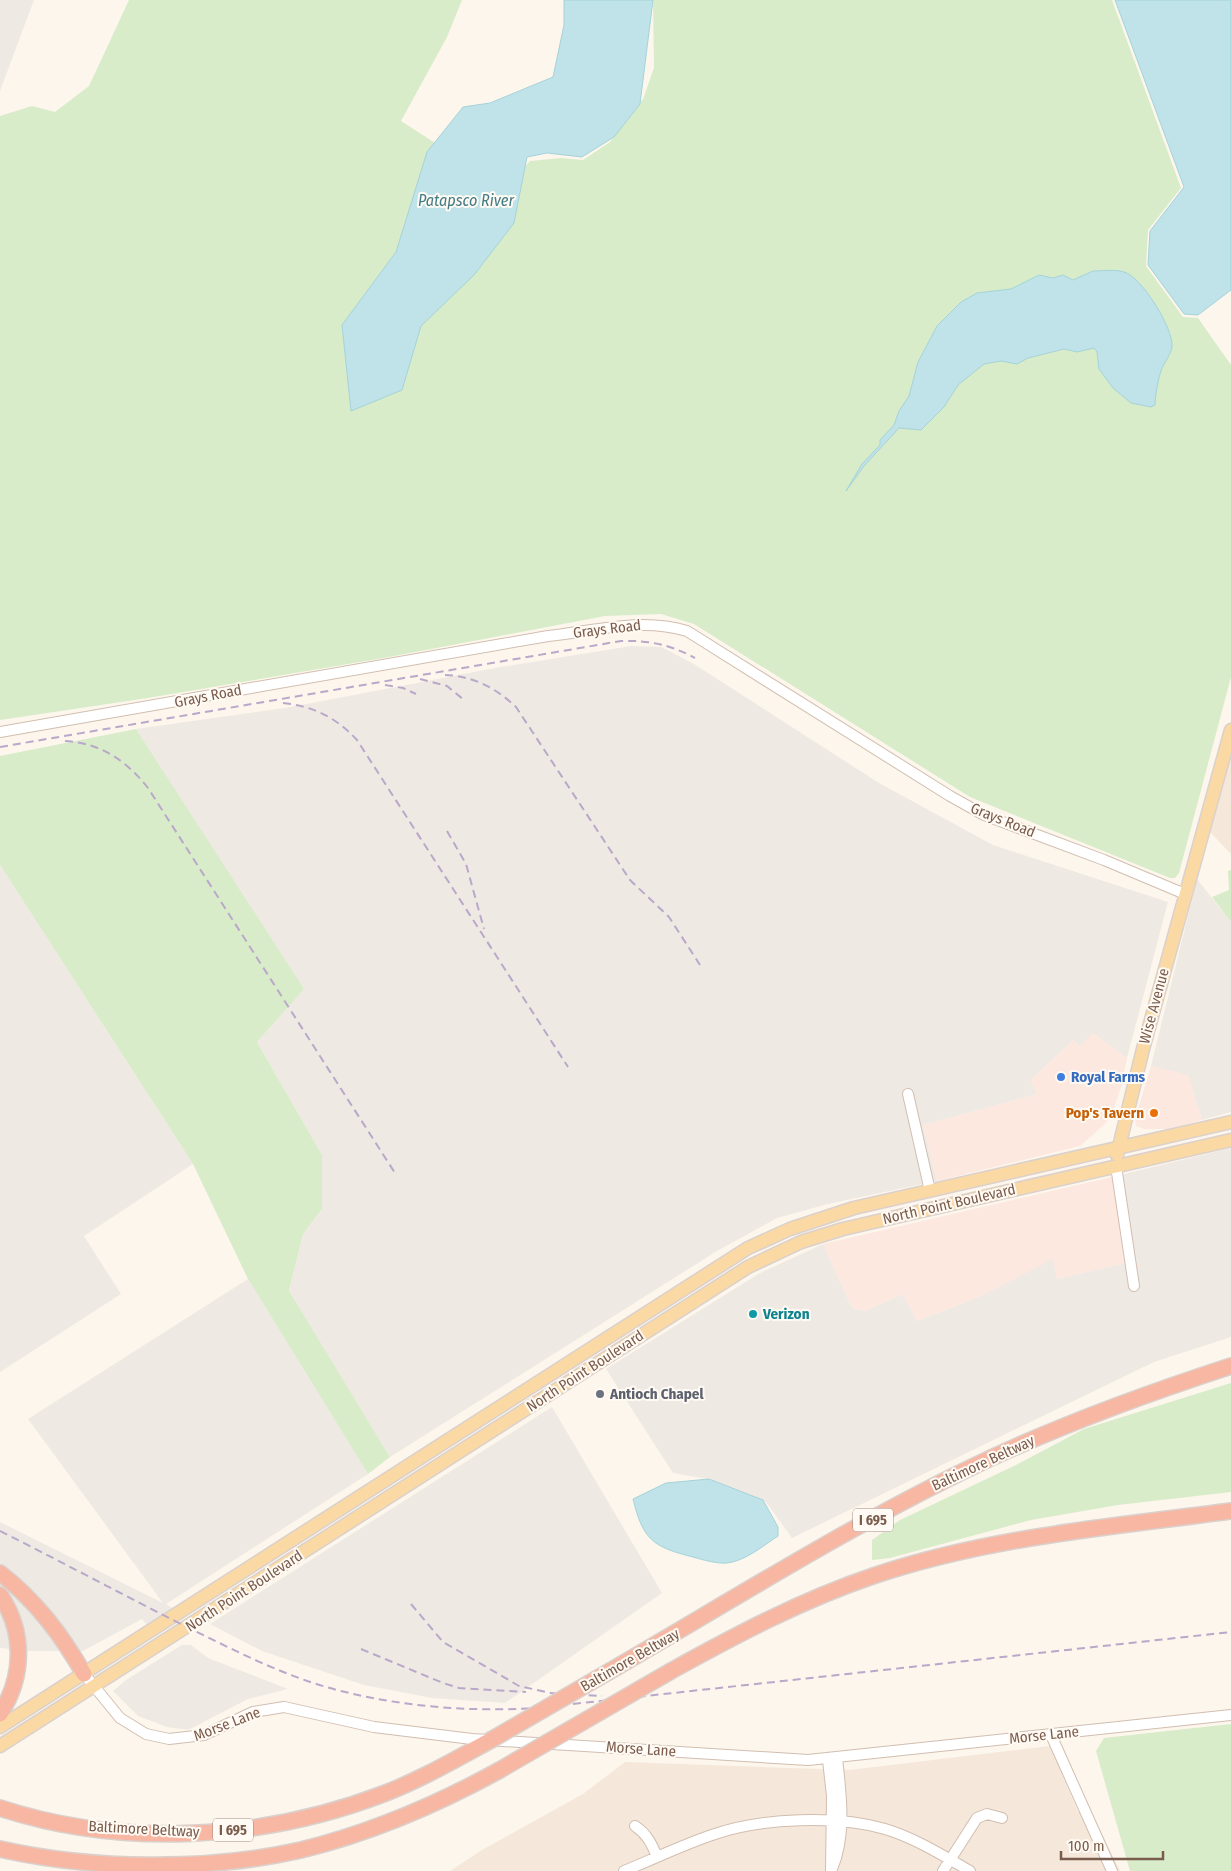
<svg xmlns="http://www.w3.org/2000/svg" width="1231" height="1871" viewBox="0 0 1231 1871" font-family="'Fira Sans Condensed',sans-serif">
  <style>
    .residential { fill: #f5e8da }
    .commercial { fill: #fde8e0 }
    .industrial { fill: #efe9e4 }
    .green { fill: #d8ecc9 }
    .water { fill: #bfe3e8; stroke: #a5d3da }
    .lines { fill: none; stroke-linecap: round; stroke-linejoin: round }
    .minor-casing { stroke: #d1beb0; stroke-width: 12 }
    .major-casing { stroke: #dad1cd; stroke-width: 15 }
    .highway-casing { stroke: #dad1cd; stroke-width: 18 }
    .minor { stroke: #fff; stroke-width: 10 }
    .major { stroke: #fbd9a5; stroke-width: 12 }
    .highway { stroke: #f7b7a3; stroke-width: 15 }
    .rail { stroke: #b9a8c9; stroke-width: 2; stroke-dasharray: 8 5; stroke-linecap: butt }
    .highway-bridge-casing { stroke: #dad1cd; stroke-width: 18; stroke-linecap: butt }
    .highway-bridge { stroke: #f7b7a3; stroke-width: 15 }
    .shop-dot { fill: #3f7fe0; stroke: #fffaf3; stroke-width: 2 }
    .food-dot { fill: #e8710a; stroke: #fffaf3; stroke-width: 2 }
    .culture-dot { fill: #0f9aa8; stroke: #fffaf3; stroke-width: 2 }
    .worship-dot { fill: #6b7280; stroke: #fffaf3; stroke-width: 2 }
    .labels { text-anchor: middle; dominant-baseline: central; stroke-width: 4; stroke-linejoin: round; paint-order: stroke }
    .shield { fill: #fffaf3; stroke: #a28b7f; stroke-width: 1 }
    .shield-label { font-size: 14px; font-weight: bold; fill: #7a5c4d }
    .street-label { font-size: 15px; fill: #7a5c4d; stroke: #fffaf3 }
    .shop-label { font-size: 15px; font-weight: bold; fill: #366cbe; stroke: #fffaf3; text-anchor: start }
    .food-label { font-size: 15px; font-weight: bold; fill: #c56008; stroke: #fffaf3; text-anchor: end }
    .culture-label { font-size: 15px; font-weight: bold; fill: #0d838f; stroke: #fffaf3; text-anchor: start }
    .worship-label { font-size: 15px; font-weight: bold; fill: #5b616d; stroke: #fffaf3; text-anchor: start }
    .water-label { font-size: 16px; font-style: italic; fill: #437c86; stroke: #fffaf3 }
  </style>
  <rect width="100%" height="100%" fill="#fdf6ec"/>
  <path class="residential" d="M 1231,749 L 1231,854 L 1209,831 Z
    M 1050,1746 L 1078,1812 L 1090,1809 L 1120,1871 L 450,1871 L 482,1850 L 583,1794 L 625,1762 L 849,1770 Z"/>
  <path class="commercial" d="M 1093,1033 L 1127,1058 L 1121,1087 L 1113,1111 L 1105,1124 L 1080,1146 L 937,1181 L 923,1125 L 1037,1094 L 1031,1080 L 1073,1040 Z
    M 1151,1066 L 1188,1074 L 1202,1120 L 1171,1129 L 1144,1129 L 1136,1126 L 1135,1119 Z
    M 1112,1177 L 1126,1263 L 1057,1279 L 1053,1260 L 981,1296 L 917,1321 L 903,1294 L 865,1311 L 852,1308 L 823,1244 Z"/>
  <path class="industrial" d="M 0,0 L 34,0 L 0,91 Z
    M 631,646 L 661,647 L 694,664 L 879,783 L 993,845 L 1168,902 L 1127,1058 L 1093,1033 L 1080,1046 L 1073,1040 L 1031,1080 L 1037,1094 L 923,1125 L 937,1181 L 828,1204 L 777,1218 L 717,1251 L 390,1457 L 289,1292 L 303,1234 L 322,1209 L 322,1155 L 257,1042 L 303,989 L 136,729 L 291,707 L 495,668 Z
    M 0,865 L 193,1164 L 84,1236 L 121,1294 L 0,1372 Z
    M 1197,879 L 1231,922 L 1231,1112 L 1202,1120 L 1188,1075 L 1151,1066 Z
    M 1231,1148 L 1231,1337 L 1154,1362 L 792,1538 L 766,1502 L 713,1480 L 673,1473 L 606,1369 L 760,1273 L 823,1244 L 852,1308 L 865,1311 L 903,1294 L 917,1321 L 981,1296 L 1053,1259 L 1057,1279 L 1126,1263 L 1112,1177 Z
    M 248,1279 L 368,1474 L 166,1604 L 172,1608 L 147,1625 L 142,1619 L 83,1651 L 29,1651 L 0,1648 L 0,1522 L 163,1603 L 28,1419 Z
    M 552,1407 L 662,1593 L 505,1703 L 432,1698 L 364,1685 L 262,1651 L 210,1624 Z
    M 182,1645 L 191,1645 L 208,1658 L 288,1689 L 248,1699 L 188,1730 L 167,1727 L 138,1716 L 113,1691 L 126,1680 Z"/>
  <path class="green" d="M 129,0 L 462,0 L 447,37 L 401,121 L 432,141 L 514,179 L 530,161 L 561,158 L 583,160 L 610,142 L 643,99 L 654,68 L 653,0 L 1112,0 L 1181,188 L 1148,230 L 1146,266 L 1183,317 L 1198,318 L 1231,365 L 1231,677 L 1179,873 L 1175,878 L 1170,878 L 970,797 L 694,624 L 661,614 L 605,616 L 389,657 L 148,698 L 0,720 L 0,116 L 32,106 L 55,112 L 89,86 Z
    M 136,729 L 304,989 L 257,1042 L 322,1155 L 322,1209 L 303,1234 L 289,1291 L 390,1457 L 368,1474 L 248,1279 L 193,1164 L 0,865 L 0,756 Z
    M 1231,870 L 1231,922 L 1212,897 L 1229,890 L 1228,871 Z
    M 1231,1383 L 1231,1492 L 1118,1505 L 1031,1520 L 890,1558 L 872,1560 L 872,1540 L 900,1520 L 1016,1465 L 1084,1429 Z
    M 1231,1724 L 1231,1871 L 1130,1871 L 1096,1751 L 1104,1738 Z"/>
  <path class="water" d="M 564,0 L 653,0 L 640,104 L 614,137 L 582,157 L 547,153 L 527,157 L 514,223 L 474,275 L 421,326 L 402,390 L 351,411 L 342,325 L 396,252 L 427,152 L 463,107 L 490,103 L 553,77 L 564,25 Z
    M 1115,0 L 1231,0 L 1231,290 L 1198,315 L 1184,314 L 1148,265 L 1150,231 L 1184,187 Z
    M 1093,271 C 1102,271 1115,269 1124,272 C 1141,276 1174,329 1172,347 C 1170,357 1164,362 1161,371 C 1158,379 1155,397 1155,405 L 1151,407 L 1131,403 L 1113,388 L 1099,369 L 1097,352 L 1094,348 L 1077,352 L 1064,349 L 1028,358 L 1017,364 L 1001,361 L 984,364 L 958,385 L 944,407 L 921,430 L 899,428 L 864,466 L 846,491 L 862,464 L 880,445 L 880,440 L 894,425 L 899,411 L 909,396 L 918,362 L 937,326 L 961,302 L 977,293 L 1011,289 L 1039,275 L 1053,278 L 1063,275 L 1073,280 Z
    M 709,1479 L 763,1500 L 778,1527 L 778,1536 C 763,1546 745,1561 727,1563 C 718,1564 703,1560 693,1557 C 653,1547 643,1540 633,1499 L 666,1483 Z"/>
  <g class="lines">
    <g class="minor-casing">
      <path id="minor" d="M 0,732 L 548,636 C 595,631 641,617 687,631 L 950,796 L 984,815 L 1104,860 L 1185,894
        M 908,1094 L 930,1191
        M 1116,1166 L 1134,1286
        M 84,1674 L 120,1718 L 146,1734 L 169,1739 L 204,1735 L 253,1712 L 284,1707 L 374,1727 L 472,1739 L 808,1760 L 1231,1715
        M 1051,1735 L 1112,1871
        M 828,1760 L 832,1796 L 831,1871
        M 635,1826 C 647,1834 652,1844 657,1857
        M 624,1871 C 654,1859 684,1844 715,1834 C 762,1818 837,1815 885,1829 C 915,1838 942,1855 970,1871
        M 831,1871 C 847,1837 841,1794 837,1758
        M 943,1871 L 977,1818 L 987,1814 L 1002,1818"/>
    </g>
    <g class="major-casing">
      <path id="major" d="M 1117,1155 L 1143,1049 L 1231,730
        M 0,1727 L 748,1248 L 790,1229 L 854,1208 L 1231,1122
        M 0,1746 L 748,1267 L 801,1242 L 843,1229 L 1231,1140"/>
    </g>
    <g class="highway-casing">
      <path id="highway" d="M 0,1573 C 36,1601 61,1634 84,1674
        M 0,1595 C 25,1632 24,1677 0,1714
        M 610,1671 C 729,1602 846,1528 970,1468 C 1054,1427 1142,1395 1231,1366
        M 671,1671 C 736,1635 802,1600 873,1576 C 988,1537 1111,1527 1231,1511
        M 0,1808 C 122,1848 263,1840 383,1794 C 420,1780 456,1759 491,1740
        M 0,1849 C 93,1870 208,1871 301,1850 C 370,1833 436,1805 498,1771"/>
    </g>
    <use href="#minor" class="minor"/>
    <use href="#major" class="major"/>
    <use href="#highway" class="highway"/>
    <path class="rail" d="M 445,675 C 473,676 496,688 516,707 L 630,880 L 669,917 L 700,965
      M 420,679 L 447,686 L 464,700
      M 385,685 L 403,688 L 416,694
      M 283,703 C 313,706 337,718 357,740 L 568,1067
      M 65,741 C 100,743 126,760 148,788 L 395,1173
      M 0,747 L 621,641 C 649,640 671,645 695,658
      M 447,831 L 466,864 L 484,929
      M 0,1531 C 62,1562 123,1595 185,1626 C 236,1651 285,1677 341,1691 C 405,1707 470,1712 536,1708 L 1231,1632
      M 411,1604 L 443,1642 L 519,1686 L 551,1693 L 602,1696
      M 361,1649 L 443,1683 L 459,1688 L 526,1692"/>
    <g class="highway-bridge-casing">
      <path id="highway-bridge" d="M 491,1740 L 610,1671
        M 498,1771 L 671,1671"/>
    </g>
    <use href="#highway-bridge" class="highway-bridge"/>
  </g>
  <circle class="shop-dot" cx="1061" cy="1077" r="5"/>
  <circle class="food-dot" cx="1154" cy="1113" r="5"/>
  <circle class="culture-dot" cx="753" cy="1314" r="5"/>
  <circle class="worship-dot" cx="600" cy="1394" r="5"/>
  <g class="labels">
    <g class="shield">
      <rect x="853" y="1508.5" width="40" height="23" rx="4"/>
      <rect x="213" y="1818.5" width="40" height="23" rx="4"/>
    </g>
    <g class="shield-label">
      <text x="873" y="1520">I 695</text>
      <text x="233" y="1830">I 695</text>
    </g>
    <g class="street-label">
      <text transform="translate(607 629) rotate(-7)">Grays Road</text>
      <text transform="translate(208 696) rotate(-11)">Grays Road</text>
      <text transform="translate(1003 820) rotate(22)">Grays Road</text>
      <text transform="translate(1154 1006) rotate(-75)">Wise Avenue</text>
      <text transform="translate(949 1204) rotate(-13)">North Point Boulevard</text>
      <text transform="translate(585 1371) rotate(-33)">North Point Boulevard</text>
      <text transform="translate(983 1463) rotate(-25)">Baltimore Beltway</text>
      <text transform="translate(244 1591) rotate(-33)">North Point Boulevard</text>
      <text transform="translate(630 1660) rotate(-30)">Baltimore Beltway</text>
      <text transform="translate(227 1724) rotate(-21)">Morse Lane</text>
      <text transform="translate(1044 1735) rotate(-6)">Morse Lane</text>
      <text transform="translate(641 1749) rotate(4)">Morse Lane</text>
      <text transform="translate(144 1829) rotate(3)">Baltimore Beltway</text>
    </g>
    <g class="shop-label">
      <text x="1071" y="1077">Royal Farms</text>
    </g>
    <g class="food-label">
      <text x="1144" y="1113">Pop's Tavern</text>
    </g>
    <g class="culture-label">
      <text x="763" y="1314">Verizon</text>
    </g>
    <g class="worship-label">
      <text x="610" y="1394">Antioch Chapel</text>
    </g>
    <g class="water-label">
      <text x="466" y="200">Patapsco River</text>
    </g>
  </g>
  <path d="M1061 1851v8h102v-8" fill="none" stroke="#7a5c4d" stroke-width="2.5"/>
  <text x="1068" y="1851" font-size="15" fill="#7a5c4d" stroke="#fffaf3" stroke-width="4" paint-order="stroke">100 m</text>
</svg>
